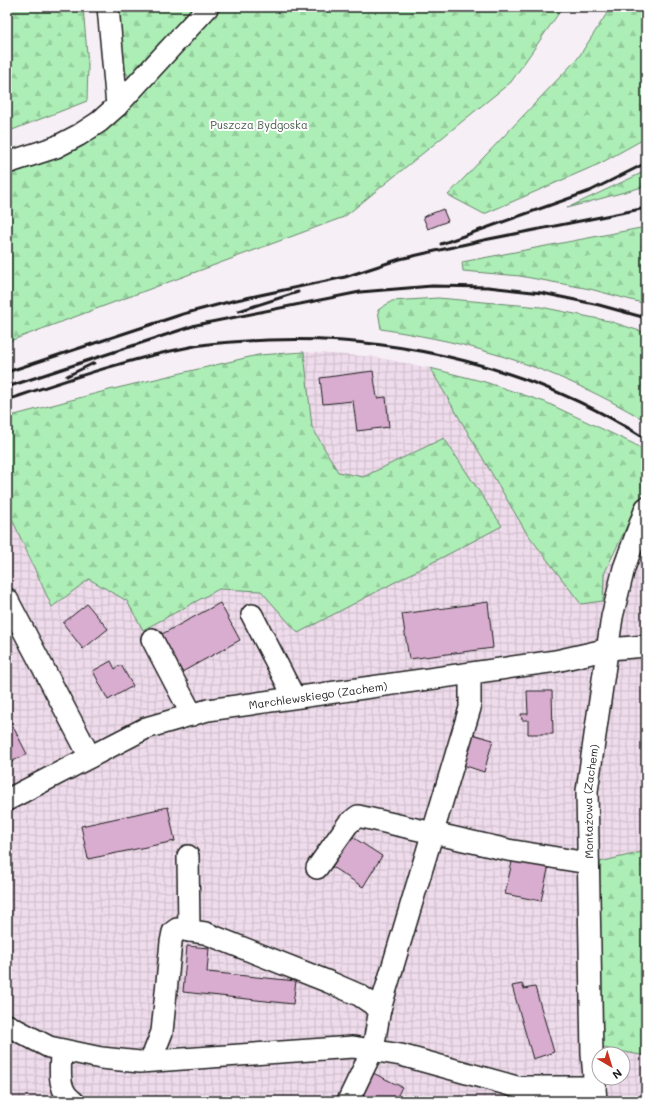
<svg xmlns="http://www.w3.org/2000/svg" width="653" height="1108" viewBox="0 0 653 1108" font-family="Mali,sans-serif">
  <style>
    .industrial { fill: url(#industrial-grid); fill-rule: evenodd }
    .forest { fill: url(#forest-firs); stroke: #648569 }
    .building { fill: #d9add0; stroke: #1c1c1c }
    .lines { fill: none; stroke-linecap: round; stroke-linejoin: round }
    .minor-casing { stroke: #1c1c1c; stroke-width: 24 }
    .minor { stroke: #fff; stroke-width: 21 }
    .rail { stroke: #1c1c1c; stroke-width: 3 }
    .labels { text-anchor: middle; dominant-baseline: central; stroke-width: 4; stroke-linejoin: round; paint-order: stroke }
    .park-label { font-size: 11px; fill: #485b4a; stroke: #fff }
    .street-label { font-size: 11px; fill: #1c1c1c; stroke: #fff }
  </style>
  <defs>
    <pattern id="industrial-grid" width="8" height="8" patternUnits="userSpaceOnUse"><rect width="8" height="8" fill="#eedbeb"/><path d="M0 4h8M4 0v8" fill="none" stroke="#ccbbc9"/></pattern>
    <pattern id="forest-firs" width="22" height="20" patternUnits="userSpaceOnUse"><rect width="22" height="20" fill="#adeeb6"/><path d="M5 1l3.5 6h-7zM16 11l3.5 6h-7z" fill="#94cc9c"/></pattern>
  </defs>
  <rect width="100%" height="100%" fill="#f7eff6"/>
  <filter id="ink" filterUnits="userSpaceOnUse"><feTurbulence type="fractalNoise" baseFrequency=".025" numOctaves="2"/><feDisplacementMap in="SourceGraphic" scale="8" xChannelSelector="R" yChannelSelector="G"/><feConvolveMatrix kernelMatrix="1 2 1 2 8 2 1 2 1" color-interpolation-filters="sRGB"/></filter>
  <g filter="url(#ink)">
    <path class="industrial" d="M 304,352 L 375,357 L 430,368 L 526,532 L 581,604 L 603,601 L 604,574 L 609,562 L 634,570 L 646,540 L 646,851 L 600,862 L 598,1047 L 646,1056 L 646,1101 L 7,1101 L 7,508 L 52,607 L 89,579 L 127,601 L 143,630 L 219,589 L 261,591 L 444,438 L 363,477 L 338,472 L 312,427 ZM 599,1054 L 623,1054 L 623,1078 L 599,1078 Z"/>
    <path class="forest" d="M 7,7 L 83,7 L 88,65 L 87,101 L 7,132 Z
      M 109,7 L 194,7 L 130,79 L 111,49 Z
      M 208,7 L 563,7 L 511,82 L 344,217 L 7,342 L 7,163 L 79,135 Z
      M 611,7 L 646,7 L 646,138 L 599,164 L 484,214 L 448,195 L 578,58 Z
      M 646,171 L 646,186 L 567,208 Z
      M 646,227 L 646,304 L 590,289 L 520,276 L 463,271 L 462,262 Z
      M 438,298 L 541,307 L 609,321 L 646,333 L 646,421 C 597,392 542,367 488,352 C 453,341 417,335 381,329 L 378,310 L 392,301 Z
      M 304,352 L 312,427 L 338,472 L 363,477 L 444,438 L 502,526 L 298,633 L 261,591 L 219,589 L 143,630 L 127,601 L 89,579 L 52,607 L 7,508 L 7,417 L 109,390 L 258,355 Z
      M 430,368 L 485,382 L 545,402 L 634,444 L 646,452 L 646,486 L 604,574 L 603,601 L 581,604 L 526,532 Z
      M 646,851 L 646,1056 L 598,1047 L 600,862 Z"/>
    <path class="building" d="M 443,209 L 448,221 L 428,229 L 423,217 Z
      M 373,371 L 377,398 L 386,397 L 389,427 L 357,431 L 353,401 L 323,404 L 320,378 Z
      M 488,602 L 493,648 L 409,659 L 402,614 Z
      M 220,603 L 240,640 L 182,672 L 162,634 Z
      M 87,604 L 108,629 L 83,649 L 63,623 Z
      M 111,661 L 115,669 L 121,665 L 133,686 L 108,700 L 93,671 Z
      M 527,691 L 552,691 L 553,734 L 528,734 L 528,720 L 522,720 L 521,714 L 528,714 Z
      M 8,717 L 27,754 L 7,764 L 7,718 Z
      M 472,734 L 493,740 L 484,772 L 463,765 Z
      M 168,807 L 175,841 L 88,859 L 81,826 Z
      M 351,836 L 382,856 L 363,887 L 332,867 Z
      M 513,857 L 549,865 L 541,901 L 505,894 Z
      M 187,946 L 209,948 L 207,972 L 296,981 L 293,1004 L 183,992 Z
      M 522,984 L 524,989 L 535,987 L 554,1052 L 533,1059 L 512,986 Z
      M 371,1072 L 402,1087 L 395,1101 L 358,1101 Z"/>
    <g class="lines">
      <g class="minor-casing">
        <g id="minor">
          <path d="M 108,7 L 117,106"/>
          <path d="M 7,163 L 56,147 L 79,135 L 99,122 L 117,106 L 208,7"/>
          <path d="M 7,599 L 90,757"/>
          <path d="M 252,615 L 294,697"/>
          <path d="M 152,639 L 192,715"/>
          <path id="s1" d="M 7,800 L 146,728 L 208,710 L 556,661 L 609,649 L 646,646"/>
          <path d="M 188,856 L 189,931"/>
          <path d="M 317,868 L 348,824 L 358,816 L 508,850 L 588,863"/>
          <path d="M 7,1025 L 49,1047 L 101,1058 L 140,1062 L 353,1047 L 401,1055 L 517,1087 L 595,1087"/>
          <path d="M 61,1050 C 61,1068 56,1090 73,1101"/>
          <path d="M 151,1060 L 162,1032 L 171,942 L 173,932 L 177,929 L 205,933 L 329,982 L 359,995 L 380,1009"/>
          <path id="s2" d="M 596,1100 L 592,1054 L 587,791 L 612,617 L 624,568 L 646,508"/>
          <path d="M 348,1101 L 373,1049 L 380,1009 L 470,708 L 470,674"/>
        </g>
      </g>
      <use href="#minor" class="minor"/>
      <path class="rail" d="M 441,244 L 590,191 L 646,163
        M 239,311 L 298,292
        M 7,372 L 183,314 L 232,301 L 345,277 L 400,259 L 484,240 L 646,208
        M 67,376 L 94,363
        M 7,387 L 196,325 L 360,292 L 432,286 L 488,287 L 542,293 L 599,305 L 646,318
        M 7,400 C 67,380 128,359 190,347 C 216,342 244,341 270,340 C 401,335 535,368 646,439"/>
    </g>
  </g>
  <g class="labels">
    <g class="park-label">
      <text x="259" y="124">Puszcza Bydgoska</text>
    </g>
    <g class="street-label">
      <text stroke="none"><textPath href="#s1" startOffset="332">Marchlewskiego (Zachem)</textPath></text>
      <text stroke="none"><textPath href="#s2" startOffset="299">Montażowa (Zachem)</textPath></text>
    </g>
  </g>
  <rect width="653" height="1108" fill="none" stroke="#fff" stroke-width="24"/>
  <rect x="12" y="12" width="629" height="1084" fill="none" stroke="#1c1c1c" stroke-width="1.5" filter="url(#ink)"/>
  <g transform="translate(611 1066) rotate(142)"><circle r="19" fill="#ffffff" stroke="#a4a4a4"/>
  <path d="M0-3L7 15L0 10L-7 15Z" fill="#c8321e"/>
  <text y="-6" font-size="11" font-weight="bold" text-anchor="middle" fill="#1c1c1c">N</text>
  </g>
</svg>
